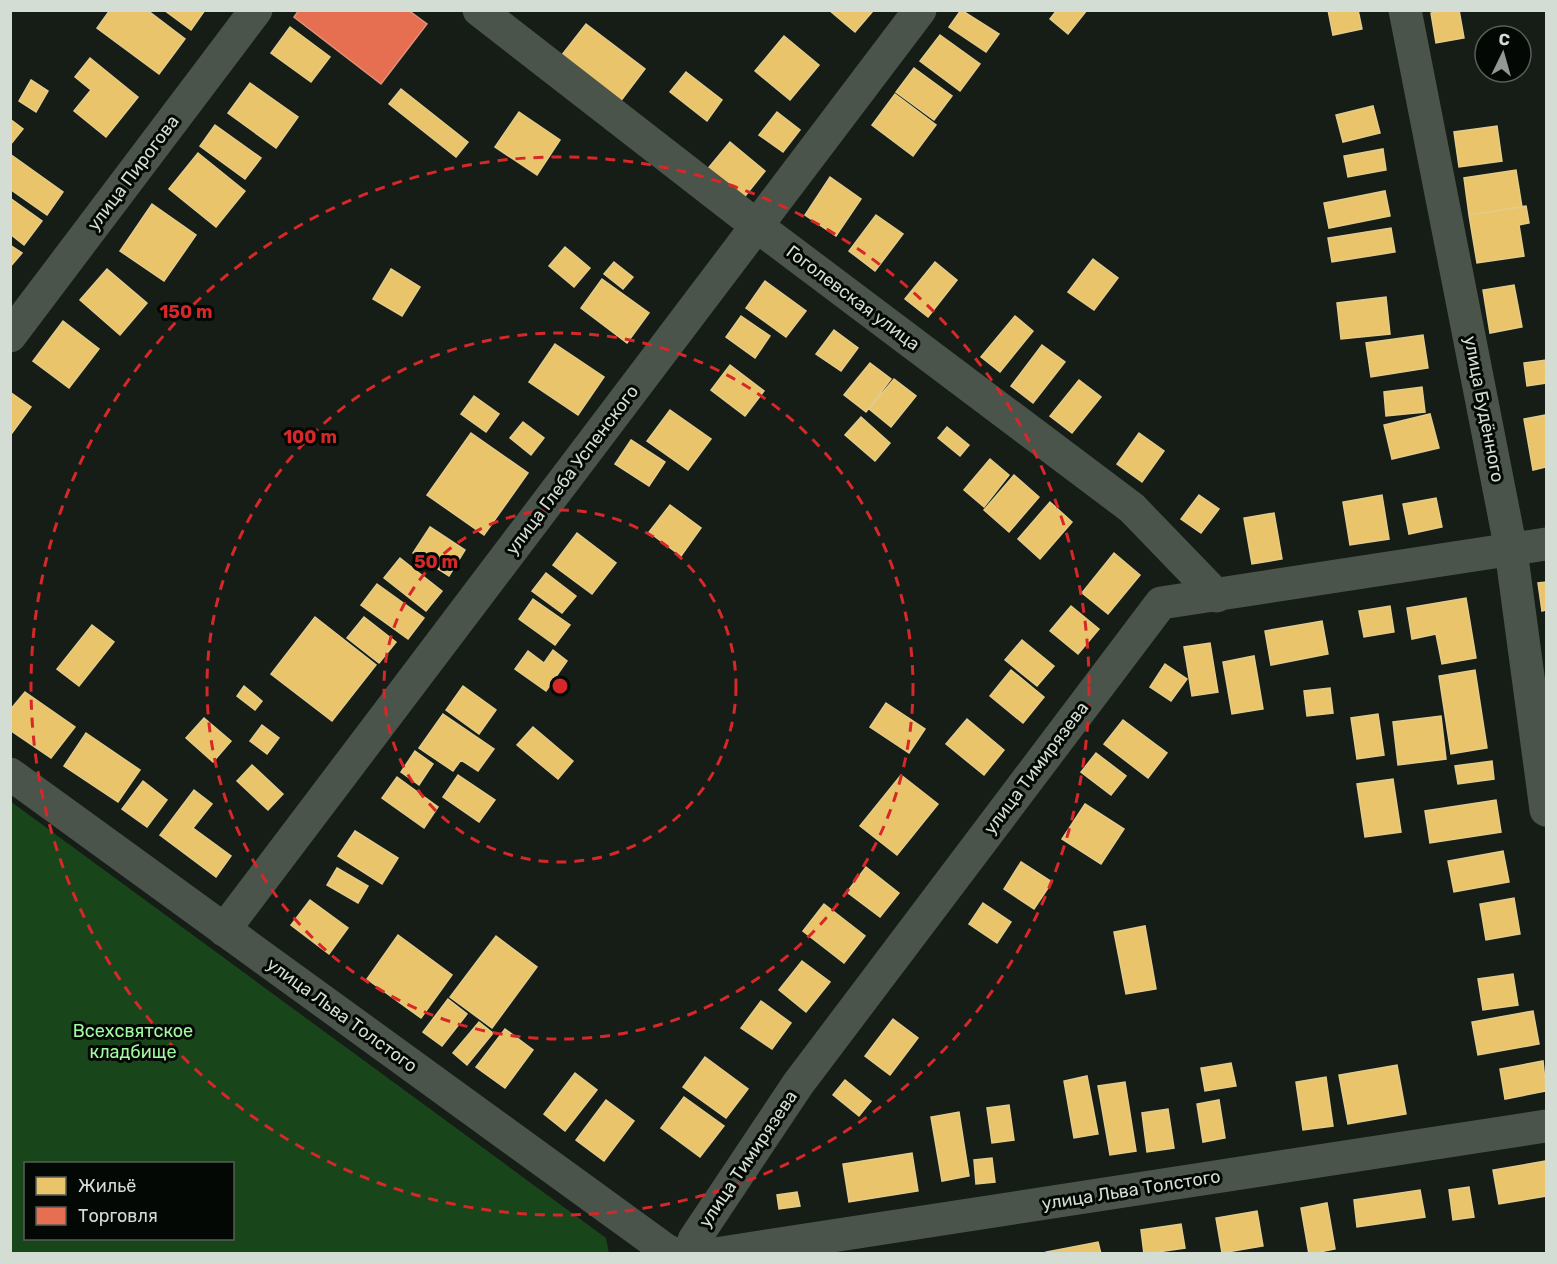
<svg xmlns="http://www.w3.org/2000/svg" width="1557" height="1264" viewBox="0 0 1557 1264" font-family="Rubik,sans-serif">
  <style>
    .green { fill: #19451a; fill-rule: evenodd }
    .homes { fill: #e9c46a; stroke: #e3cc8a; stroke-width: 1.5 }
    .shops { fill: #e76f51; stroke: #e19078; stroke-width: 1.5 }
    .lines { fill: none; stroke-linecap: round; stroke-linejoin: round }
    .minor { stroke: #4a544a; stroke-width: 33 }
    .ring { fill: none; stroke: #d62828; stroke-width: 3; stroke-dasharray: 10 8 }
    .labels { text-anchor: middle; dominant-baseline: central; stroke-width: 6; stroke-linejoin: round; paint-order: stroke }
    .street-label { font-size: 18px; fill: #d4ddd4; stroke: #040804 }
    .park-label { font-size: 18px; fill: #a2faa0; stroke: #040804 }
    .centre { fill: #d62828; stroke: #040804; stroke-width: 3 }
    .ring-label { font-size: 18px; text-anchor: middle; font-weight: bold; fill: #d62828; stroke: #040804; stroke-width: 6; stroke-linejoin: round; paint-order: stroke }
  </style>
  <rect width="100%" height="100%" fill="#161c16"/>
  <path class="green" d="M 10,801 L 606,1238 L 609,1253 L 11,1253 ZM 26,1164 L 232,1164 L 232,1238 L 26,1238 Z"/>
  <path class="homes" d="M 110,10 L 147,10 L 185,39 L 159,74 L 97,28 Z
    M 164,10 L 205,10 L 191,30 Z
    M 829,10 L 870,10 L 872,12 L 855,32 Z
    M 961,10 L 999,34 L 986,52 L 949,27 Z
    M 1057,10 L 1087,10 L 1068,34 L 1050,19 Z
    M 1328,10 L 1358,10 L 1362,29 L 1333,35 Z
    M 1445,10 L 1459,10 L 1464,38 L 1436,43 L 1431,13 Z
    M 586,24 L 645,69 L 620,102 L 561,56 Z
    M 290,27 L 330,57 L 311,82 L 271,53 Z
    M 940,35 L 980,64 L 960,91 L 920,61 Z
    M 784,36 L 819,65 L 790,100 L 755,71 Z
    M 90,58 L 138,97 L 106,137 L 74,111 L 91,90 L 75,77 Z
    M 914,68 L 952,96 L 934,120 L 896,92 Z
    M 686,72 L 722,100 L 707,121 L 670,92 Z
    M 31,80 L 48,91 L 36,112 L 19,101 Z
    M 250,83 L 298,117 L 276,148 L 228,113 Z
    M 401,89 L 468,142 L 456,157 L 389,104 Z
    M 895,94 L 936,125 L 913,156 L 872,125 Z
    M 1373,106 L 1380,133 L 1343,142 L 1336,115 Z
    M 519,112 L 560,140 L 537,175 L 495,147 Z
    M 777,112 L 800,130 L 783,152 L 759,135 Z
    M 10,119 L 23,129 L 11,144 L 10,143 Z
    M 215,125 L 261,158 L 245,179 L 200,146 Z
    M 1497,126 L 1502,161 L 1459,167 L 1454,132 Z
    M 730,142 L 765,171 L 742,200 L 706,171 Z
    M 1383,149 L 1386,170 L 1348,177 L 1344,156 Z
    M 198,153 L 245,191 L 216,227 L 169,189 Z
    M 10,154 L 63,192 L 47,215 L 10,189 Z
    M 1516,170 L 1522,207 L 1469,215 L 1464,178 Z
    M 830,177 L 861,199 L 836,236 L 805,215 Z
    M 1385,191 L 1390,216 L 1329,228 L 1324,203 Z
    M 10,198 L 42,221 L 24,245 L 10,234 Z
    M 152,204 L 196,235 L 164,281 L 120,251 Z
    M 1526,206 L 1529,223 L 1519,225 L 1524,256 L 1477,263 L 1469,215 Z
    M 876,215 L 903,234 L 875,271 L 849,251 Z
    M 1391,228 L 1395,252 L 1332,262 L 1328,238 Z
    M 10,245 L 22,253 L 10,267 Z
    M 565,247 L 590,268 L 574,287 L 549,266 Z
    M 1093,259 L 1118,278 L 1094,310 L 1068,292 Z
    M 614,262 L 633,277 L 623,289 L 604,274 Z
    M 935,262 L 957,280 L 928,317 L 905,299 Z
    M 107,269 L 147,303 L 120,335 L 80,300 Z
    M 391,269 L 420,287 L 402,316 L 373,299 Z
    M 602,279 L 649,313 L 627,343 L 581,308 Z
    M 765,281 L 806,311 L 786,337 L 746,308 Z
    M 1514,285 L 1522,327 L 1490,333 L 1483,290 Z
    M 1386,297 L 1390,334 L 1341,339 L 1337,303 Z
    M 741,316 L 770,336 L 755,358 L 726,337 Z
    M 1015,316 L 1033,331 L 1000,372 L 981,357 Z
    M 63,321 L 99,349 L 69,388 L 33,361 Z
    M 834,330 L 858,348 L 841,371 L 816,354 Z
    M 1423,335 L 1428,368 L 1371,377 L 1366,343 Z
    M 555,344 L 604,377 L 578,415 L 529,382 Z
    M 1042,345 L 1065,362 L 1033,403 L 1011,386 Z
    M 1546,360 L 1546,383 L 1527,386 L 1524,363 Z
    M 870,363 L 891,379 L 866,412 L 844,395 Z
    M 730,365 L 764,391 L 745,416 L 711,390 Z
    M 894,379 L 916,396 L 891,427 L 869,409 Z
    M 1079,380 L 1101,397 L 1072,433 L 1050,416 Z
    M 1422,387 L 1425,412 L 1386,416 L 1384,392 Z
    M 10,392 L 31,407 L 12,433 L 10,432 Z
    M 474,396 L 499,414 L 486,432 L 461,414 Z
    M 670,410 L 711,439 L 688,470 L 647,441 Z
    M 1430,414 L 1439,448 L 1392,459 L 1384,425 Z
    M 1546,415 L 1546,467 L 1533,470 L 1524,419 Z
    M 861,417 L 890,443 L 875,461 L 845,435 Z
    M 523,422 L 544,438 L 531,455 L 510,438 Z
    M 947,427 L 969,445 L 960,456 L 938,438 Z
    M 471,433 L 528,473 L 484,535 L 427,495 Z
    M 1139,433 L 1164,451 L 1142,482 L 1117,464 Z
    M 631,440 L 665,462 L 649,486 L 615,464 Z
    M 990,459 L 1009,475 L 984,507 L 964,490 Z
    M 1014,475 L 1039,497 L 1009,532 L 984,510 Z
    M 1199,495 L 1219,509 L 1201,533 L 1181,519 Z
    M 1382,495 L 1389,539 L 1350,545 L 1343,502 Z
    M 1436,498 L 1442,527 L 1409,534 L 1403,504 Z
    M 1050,502 L 1072,522 L 1040,559 L 1018,539 Z
    M 670,505 L 701,528 L 681,556 L 649,532 Z
    M 1274,513 L 1282,559 L 1252,564 L 1244,518 Z
    M 430,527 L 465,550 L 449,576 L 413,553 Z
    M 577,533 L 616,563 L 592,594 L 553,565 Z
    M 1114,553 L 1140,575 L 1108,614 L 1082,593 Z
    M 400,558 L 442,591 L 426,611 L 384,578 Z
    M 546,573 L 576,596 L 562,613 L 532,591 Z
    M 1546,582 L 1546,610 L 1542,611 L 1538,583 Z
    M 377,584 L 424,618 L 408,639 L 361,605 Z
    M 1466,598 L 1476,658 L 1442,664 L 1436,634 L 1412,639 L 1407,608 Z
    M 533,599 L 570,625 L 555,645 L 519,619 Z
    M 1071,606 L 1099,629 L 1078,654 L 1050,631 Z
    M 1390,606 L 1394,632 L 1364,637 L 1359,611 Z
    M 315,617 L 376,665 L 332,721 L 271,674 Z
    M 364,617 L 396,642 L 379,663 L 347,638 Z
    M 1322,621 L 1328,654 L 1271,665 L 1265,631 Z
    M 92,625 L 114,642 L 79,686 L 57,669 Z
    M 1022,640 L 1054,666 L 1037,686 L 1005,660 Z
    M 1210,643 L 1218,692 L 1192,696 L 1184,647 Z
    M 553,650 L 567,661 L 546,691 L 515,669 L 528,651 L 544,663 Z
    M 1254,656 L 1263,709 L 1232,714 L 1223,662 Z
    M 1165,664 L 1187,679 L 1171,701 L 1150,687 Z
    M 1011,670 L 1044,697 L 1023,723 L 990,696 Z
    M 1475,670 L 1487,748 L 1451,754 L 1439,676 Z
    M 244,686 L 262,701 L 255,710 L 237,696 Z
    M 463,686 L 496,710 L 479,734 L 446,710 Z
    M 1330,688 L 1333,713 L 1307,716 L 1304,691 Z
    M 25,692 L 75,727 L 51,758 L 10,730 L 10,710 Z
    M 886,703 L 925,729 L 909,753 L 870,727 Z
    M 443,714 L 494,749 L 478,771 L 461,760 L 453,771 L 419,748 Z
    M 1378,714 L 1384,755 L 1357,759 L 1351,718 Z
    M 1441,716 L 1446,759 L 1398,765 L 1393,722 Z
    M 204,718 L 231,741 L 213,762 L 186,738 Z
    M 967,719 L 1004,750 L 984,775 L 946,744 Z
    M 1123,720 L 1167,753 L 1148,778 L 1104,744 Z
    M 262,725 L 279,738 L 267,754 L 250,741 Z
    M 533,727 L 573,761 L 558,779 L 517,745 Z
    M 86,733 L 140,770 L 118,802 L 64,766 Z
    M 415,751 L 433,764 L 419,785 L 401,772 Z
    M 1096,753 L 1126,776 L 1111,795 L 1081,772 Z
    M 1492,761 L 1494,779 L 1458,784 L 1455,766 Z
    M 252,765 L 283,794 L 268,810 L 237,781 Z
    M 458,775 L 495,800 L 479,822 L 443,797 Z
    M 901,775 L 938,804 L 897,855 L 860,826 Z
    M 397,777 L 438,807 L 424,828 L 382,798 Z
    M 1393,779 L 1401,832 L 1365,837 L 1357,784 Z
    M 143,781 L 167,800 L 147,827 L 122,809 Z
    M 194,790 L 212,804 L 193,828 L 231,856 L 216,877 L 160,835 Z
    M 1496,800 L 1501,832 L 1430,843 L 1425,811 Z
    M 1085,804 L 1124,829 L 1101,864 L 1062,839 Z
    M 355,831 L 398,858 L 382,884 L 338,856 Z
    M 1503,851 L 1509,882 L 1454,892 L 1448,861 Z
    M 1021,862 L 1052,882 L 1034,909 L 1004,889 Z
    M 866,867 L 899,893 L 880,917 L 847,892 Z
    M 337,868 L 368,886 L 358,903 L 327,885 Z
    M 1514,898 L 1520,934 L 1486,940 L 1480,904 Z
    M 310,900 L 348,928 L 329,954 L 291,925 Z
    M 983,903 L 1011,922 L 997,943 L 969,924 Z
    M 824,904 L 865,936 L 844,963 L 803,931 Z
    M 1145,926 L 1156,989 L 1126,994 L 1114,932 Z
    M 398,935 L 452,975 L 421,1018 L 367,979 Z
    M 496,936 L 537,967 L 492,1028 L 450,997 Z
    M 802,961 L 830,982 L 806,1012 L 779,990 Z
    M 1513,974 L 1518,1005 L 1483,1010 L 1478,979 Z
    M 448,999 L 467,1014 L 442,1046 L 423,1032 Z
    M 761,1001 L 791,1023 L 772,1049 L 741,1028 Z
    M 1533,1011 L 1539,1044 L 1478,1055 L 1472,1022 Z
    M 893,1019 L 918,1038 L 890,1075 L 865,1056 Z
    M 479,1022 L 493,1033 L 467,1065 L 453,1053 Z
    M 505,1029 L 533,1050 L 505,1088 L 476,1067 Z
    M 705,1057 L 748,1089 L 726,1118 L 683,1087 Z
    M 1543,1061 L 1546,1091 L 1505,1099 L 1500,1069 Z
    M 1231,1063 L 1236,1086 L 1205,1091 L 1201,1068 Z
    M 1397,1065 L 1406,1114 L 1348,1124 L 1339,1075 Z
    M 575,1073 L 597,1090 L 565,1131 L 544,1114 Z
    M 1087,1076 L 1098,1134 L 1074,1138 L 1064,1081 Z
    M 1326,1077 L 1333,1126 L 1303,1130 L 1296,1082 Z
    M 845,1080 L 871,1101 L 859,1116 L 833,1095 Z
    M 1125,1082 L 1136,1151 L 1110,1155 L 1098,1086 Z
    M 684,1097 L 724,1126 L 700,1157 L 661,1128 Z
    M 606,1100 L 634,1121 L 604,1161 L 576,1140 Z
    M 1219,1100 L 1225,1138 L 1203,1142 L 1197,1104 Z
    M 1009,1105 L 1014,1140 L 992,1143 L 987,1108 Z
    M 1168,1109 L 1174,1148 L 1147,1152 L 1142,1113 Z
    M 959,1112 L 969,1176 L 942,1181 L 931,1117 Z
    M 912,1153 L 918,1191 L 849,1202 L 843,1164 Z
    M 992,1158 L 995,1182 L 976,1184 L 974,1160 Z
    M 1546,1161 L 1546,1196 L 1499,1204 L 1493,1170 Z
    M 1469,1187 L 1474,1217 L 1453,1220 L 1449,1190 Z
    M 1420,1190 L 1425,1217 L 1357,1227 L 1354,1200 Z
    M 797,1192 L 800,1206 L 779,1209 L 777,1195 Z
    M 1327,1203 L 1335,1249 L 1309,1254 L 1301,1208 Z
    M 1257,1211 L 1263,1246 L 1222,1253 L 1216,1218 Z
    M 1181,1224 L 1185,1248 L 1144,1254 L 1141,1230 Z
    M 1098,1242 L 1101,1254 L 1046,1254 L 1046,1252 Z"/>
  <path class="shops" d="M 299,10 L 408,10 L 427,24 L 381,84 L 294,17 Z"/>
  <g class="lines">
    <path class="minor" d="M 479,10 L 757,226 L 1132,508 L 1217,596
      M 1405,10 L 1511,550 L 1546,810
      M 10,336 L 256,10
      M 10,774 L 666,1250 L 675,1254
      M 224,930 L 920,10
      M 691,1254 L 694,1240 L 798,1084 L 1161,603 L 1546,544
      M 715,1254 L 1546,1126"/>
  </g>
  <g class="ring">
    <circle cx="560" cy="686" r="176"/>
    <circle cx="560" cy="686" r="353"/>
    <circle cx="560" cy="686" r="529"/>
  </g>
  <g class="labels">
    <g class="street-label">
      <text transform="translate(133 173) rotate(-53)">улица Пирогова</text>
      <text transform="translate(853 298) rotate(37)">Гоголевская улица</text>
      <text transform="translate(1484 409) rotate(79)">улица Будённого</text>
      <text transform="translate(572 470) rotate(-53)">улица Глеба Успенского</text>
      <text transform="translate(1036 768) rotate(-53)">улица Тимирязева</text>
      <text transform="translate(342 1015) rotate(36)">улица Льва Толстого</text>
      <text transform="translate(748 1159) rotate(-56)">улица Тимирязева</text>
      <text transform="translate(1131 1190) rotate(-9)">улица Льва Толстого</text>
    </g>
    <g class="park-label">
      <text x="133" y="1031">Всехсвятское<tspan x="133" dy="21">кладбище</tspan></text>
    </g>
  </g>
  <circle cx="560" cy="686" r="9" class="centre"/>
  <g class="ring-label">
    <text x="186" y="318">150 m</text>
    <text x="310" y="443">100 m</text>
    <text x="436" y="568">50 m</text>
  </g>
  <rect width="1557" height="1264" fill="none" stroke="#d4ddd4" stroke-width="24"/>
  <rect x="24" y="1162" width="210" height="78" fill="#040804" stroke="#575d57" stroke-width="1.5"/>
  <rect x="36" y="1177" width="30" height="18" fill="#e9c46a" stroke="#575d57" stroke-width="1.5"/>
  <text x="78" y="1192" font-size="18" fill="#d4ddd4">Жильё</text>
  <rect x="36" y="1207" width="30" height="18" fill="#e76f51" stroke="#575d57" stroke-width="1.5"/>
  <text x="78" y="1222" font-size="18" fill="#d4ddd4">Торговля</text>
  <g transform="translate(1503 54) rotate(5)"><circle r="28" fill="#040804" stroke="#575d57" stroke-width="1.5"/>
  <path d="M0-4.5L10 22L0 15L-10 22Z" fill="#929992"/>
  <text y="-9" font-size="16" font-weight="bold" text-anchor="middle" fill="#d4ddd4">С</text>
  </g>
</svg>
